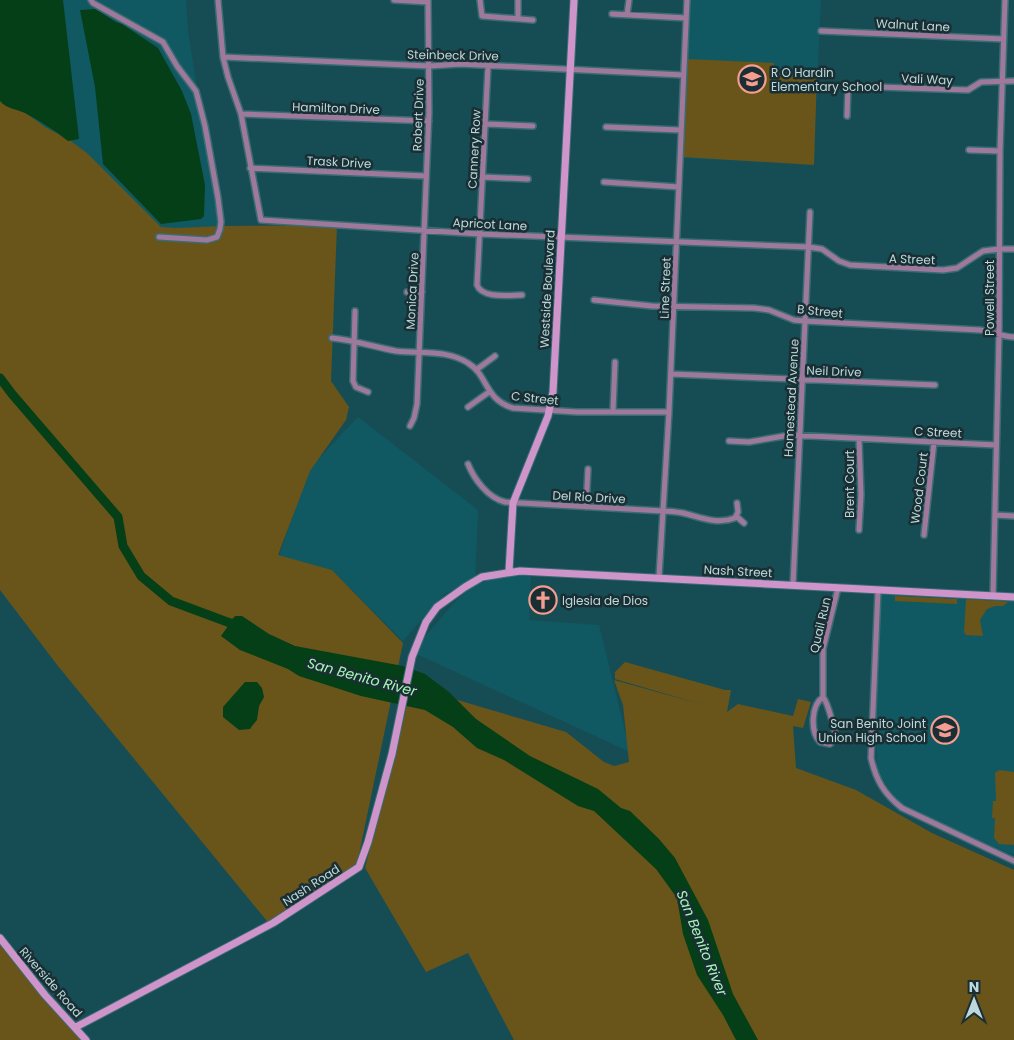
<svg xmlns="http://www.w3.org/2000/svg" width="1014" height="1040" viewBox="0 0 1014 1040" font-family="Poppins,sans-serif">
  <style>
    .built { fill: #115962 }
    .green { fill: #69541a }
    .water { fill: #043f18 }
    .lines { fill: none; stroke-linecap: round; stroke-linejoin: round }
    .river { stroke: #043f18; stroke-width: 9 }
    .street-casing { stroke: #3b6c73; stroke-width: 8 }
    .secondary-casing { stroke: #3b6c73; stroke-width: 9 }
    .street { stroke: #9e799b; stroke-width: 5 }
    .secondary { stroke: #cf95cb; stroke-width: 7 }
    .labels { text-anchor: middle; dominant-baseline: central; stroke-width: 5; stroke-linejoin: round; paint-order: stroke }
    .street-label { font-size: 12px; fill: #bdd8dc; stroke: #192f33 }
    .poi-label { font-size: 12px; fill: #bdd8dc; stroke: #192f33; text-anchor: start }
    .water-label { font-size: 14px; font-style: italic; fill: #a7f6b4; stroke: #192f33 }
  </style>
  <rect width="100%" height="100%" fill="#164d55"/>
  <path class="built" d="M 0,0 L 186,0 L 188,31 L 220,236 L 166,239 L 0,104 Z
    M 690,0 L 821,0 L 813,164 L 682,158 Z
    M 358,417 L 478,510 L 475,578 L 443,595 L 403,641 L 332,570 L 279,556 L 309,469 Z
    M 517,575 L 531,576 L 529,620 L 599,625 L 630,752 L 412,652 L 454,603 L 473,586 L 493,578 Z
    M 875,594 L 1014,600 L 1014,855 L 934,820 L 897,800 L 877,772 Z"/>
  <path class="green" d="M 687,59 L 774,63 L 774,72 L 817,75 L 814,165 L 683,157 Z
    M 0,94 L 45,127 L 68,139 L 87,153 L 161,227 L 175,228 L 224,226 L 337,225 L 331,381 L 349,407 L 346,420 L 310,471 L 278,555 L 332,570 L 403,643 L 357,864 L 271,926 L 58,666 L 0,590 Z
    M 895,596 L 957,599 L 957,604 L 895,601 Z
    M 966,599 L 1014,602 L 1008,602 L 1003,606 L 995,606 L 987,609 L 980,620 L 983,636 L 966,635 L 964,632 Z
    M 625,662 L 725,690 L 731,690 L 727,712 L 738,704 L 793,716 L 798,699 L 811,702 L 803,728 L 793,726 L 796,768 L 856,790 L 932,833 L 1014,870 L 1014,1040 L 514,1040 L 468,953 L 426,972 L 365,868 L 415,674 L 444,696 L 566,732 L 604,762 L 614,766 L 629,762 L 623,705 L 614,680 L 704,705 L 615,679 L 615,672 Z
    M 999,770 L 1014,772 L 1014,845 L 999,844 L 994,838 L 995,818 L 992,818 L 993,801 L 996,801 L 995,773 Z
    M 0,940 L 81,1040 L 0,1040 Z"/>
  <path class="water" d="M 0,0 L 63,0 L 79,139 L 68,141 C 54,130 40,121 25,113 C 16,109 7,109 0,101 Z
    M 95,9 L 116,22 L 122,24 L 158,48 L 182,91 L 191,114 L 205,185 L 204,216 L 201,219 L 161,224 L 103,164 L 95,87 L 80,10 Z
    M 235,616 L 242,616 L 269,634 L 295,646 L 403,666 L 425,674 L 449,692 L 476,719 L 530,756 L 598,789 L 621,808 L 630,811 L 659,839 L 675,858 L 708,920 L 733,994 L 758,1040 L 736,1040 L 723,1015 L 697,975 L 683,934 L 677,898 L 656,869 L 594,811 L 578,806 L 504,760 L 477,748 L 453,727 L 425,710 L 361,696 L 299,676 L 288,669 L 240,650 L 221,636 Z
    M 245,682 L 257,682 L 262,688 L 264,697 L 259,706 L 257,720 L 252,726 L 250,729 L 239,730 L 223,717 L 223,707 Z"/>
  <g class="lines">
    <path class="river" d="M 0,378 L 12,394 L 118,517 L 123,546 L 141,576 L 171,601 L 230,623 L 236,623 L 239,625"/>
    <g class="street-casing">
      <path id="street" d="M 91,0 L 93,3 L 163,42 L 177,66 L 196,91 L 205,126 L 218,198 L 221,222 L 220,229 L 217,237 L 207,240 L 159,237
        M 218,0 L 223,57 L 228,77 L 241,114 L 261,220 L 480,234 L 809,247 L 822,249 L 839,261 L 850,265 L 943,270 L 957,268 L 983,251 L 999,249 L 1014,249
        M 394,0 L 428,2
        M 480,0 L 482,16 L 533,20
        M 612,14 L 686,18
        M 627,15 L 629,0
        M 518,18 L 518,0
        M 821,31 L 1003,39
        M 223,57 L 430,66 L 460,64 L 683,75
        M 488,66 L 477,285 C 482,299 510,295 522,295
        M 241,114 L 429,121
        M 847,116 L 848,86 L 968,90 L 981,82 L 1014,81
        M 486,124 L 533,126
        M 606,127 L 680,130
        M 969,150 L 1000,151
        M 250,168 L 426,176
        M 483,177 L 528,179
        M 604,182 L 679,187
        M 407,292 L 422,292
        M 594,300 L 652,306 L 754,308 L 769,310 L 794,320 L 804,321 L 980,330 C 992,331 1002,337 1014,337
        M 355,311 L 353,381 L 356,387 L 368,392
        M 332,338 C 354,340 374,347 396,351 C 420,354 446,349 468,363 C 488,375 484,399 513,408 L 577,412 L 669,412
        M 476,370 L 495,356
        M 671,374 L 935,385
        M 468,407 L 489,392
        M 613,411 L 615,362
        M 410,426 L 414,418 L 417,404 L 429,112 L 428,0
        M 729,441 L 749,442 L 790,435 L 996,445
        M 468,464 C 474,479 488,498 505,502 L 663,511 C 670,511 677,512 683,513 C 700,517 717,525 735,518 L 738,512 L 737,503
        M 586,507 L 588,469
        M 995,515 L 1014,516
        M 736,516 L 744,523
        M 859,530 L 861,495 L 859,439
        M 924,535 L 934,442
        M 659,577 L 669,412 L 687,0
        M 793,585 L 810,212
        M 878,590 L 871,758 C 876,780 884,794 902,808 L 1014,861
        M 993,596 L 999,335 L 1000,151 L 1005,0
        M 823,697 C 827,701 837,734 835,740 L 830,744 L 820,742 C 810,732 811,705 823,697 Z
        M 823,697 L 823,649 L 838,588"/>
    </g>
    <g class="secondary-casing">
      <path id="secondary" d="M 509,571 L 513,503 L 548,416 L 553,392 L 574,0
        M 0,938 L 45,995 L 86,1040
        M 76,1027 L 273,923 L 359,867 L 368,842 L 392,754 L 412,657 L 426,622 L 437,607 L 465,587 L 482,577 L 520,571 L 1014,597"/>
    </g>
    <use href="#street" class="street"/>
    <use href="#secondary" class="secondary"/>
  </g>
  <defs>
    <g id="school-ring" transform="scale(1.4375)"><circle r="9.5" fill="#192f33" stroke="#f59d90" stroke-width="1.5"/><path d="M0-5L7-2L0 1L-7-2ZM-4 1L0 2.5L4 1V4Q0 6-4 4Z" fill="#f59d90"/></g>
    <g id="church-ring" transform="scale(1.4375)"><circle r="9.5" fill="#192f33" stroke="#f59d90" stroke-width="1.5"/><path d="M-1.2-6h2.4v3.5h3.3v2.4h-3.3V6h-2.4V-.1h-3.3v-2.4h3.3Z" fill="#f59d90"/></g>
  </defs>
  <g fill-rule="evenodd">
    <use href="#school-ring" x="752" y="79"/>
    <use href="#church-ring" x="543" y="600"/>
    <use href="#school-ring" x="945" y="730"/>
  </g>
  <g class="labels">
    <g class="street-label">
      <text transform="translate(913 25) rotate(3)">Walnut Lane</text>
      <text transform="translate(453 55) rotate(1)">Steinbeck Drive</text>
      <text transform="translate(927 79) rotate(2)">Vali Way</text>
      <text transform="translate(336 108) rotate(2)">Hamilton Drive</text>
      <text transform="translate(418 115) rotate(-88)">Robert Drive</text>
      <text transform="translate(474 149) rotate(-87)">Cannery Row</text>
      <text transform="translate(339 162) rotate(3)">Trask Drive</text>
      <text transform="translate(490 224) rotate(3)">Apricot Lane</text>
      <text transform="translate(912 259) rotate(2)">A Street</text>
      <text transform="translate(665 288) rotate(-88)">Line Street</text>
      <text transform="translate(547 289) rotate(-87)">Westside Boulevard</text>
      <text transform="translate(412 291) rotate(-87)">Monica Drive</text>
      <text transform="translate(989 298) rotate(-90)">Powell Street</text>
      <text transform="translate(820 311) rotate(6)">B Street</text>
      <text transform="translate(834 371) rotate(2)">Neil Drive</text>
      <text transform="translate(535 398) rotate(6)">C Street</text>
      <text transform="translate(791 398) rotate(-87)">Homestead Avenue</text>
      <text transform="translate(938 432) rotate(3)">C Street</text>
      <text transform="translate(849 484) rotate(-90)">Brent Court</text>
      <text transform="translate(919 488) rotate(-83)">Wood Court</text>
      <text transform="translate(589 497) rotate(3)">Del Rio Drive</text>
      <text transform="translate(738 571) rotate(3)">Nash Street</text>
      <text transform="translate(820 625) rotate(-77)">Quail Run</text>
      <text transform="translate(311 885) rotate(-33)">Nash Road</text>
      <text transform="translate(51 982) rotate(49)">Riverside Road</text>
    </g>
    <g class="poi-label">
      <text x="771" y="72">R O Hardin<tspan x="771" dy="14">Elementary School</tspan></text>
      <text x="562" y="600">Iglesia de Dios</text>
      <text x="926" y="723" text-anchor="end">San Benito Joint<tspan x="926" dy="14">Union High School</tspan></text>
    </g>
    <g class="water-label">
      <text transform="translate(362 677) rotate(15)">San Benito River</text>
      <text transform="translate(702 943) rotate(68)">San Benito River</text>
    </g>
  </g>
  <g transform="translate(974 1000)" stroke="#192f33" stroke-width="4" paint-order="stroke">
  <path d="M0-4L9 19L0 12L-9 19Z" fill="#bdd8dc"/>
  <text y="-8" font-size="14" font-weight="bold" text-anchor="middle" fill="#bdd8dc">N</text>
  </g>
</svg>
